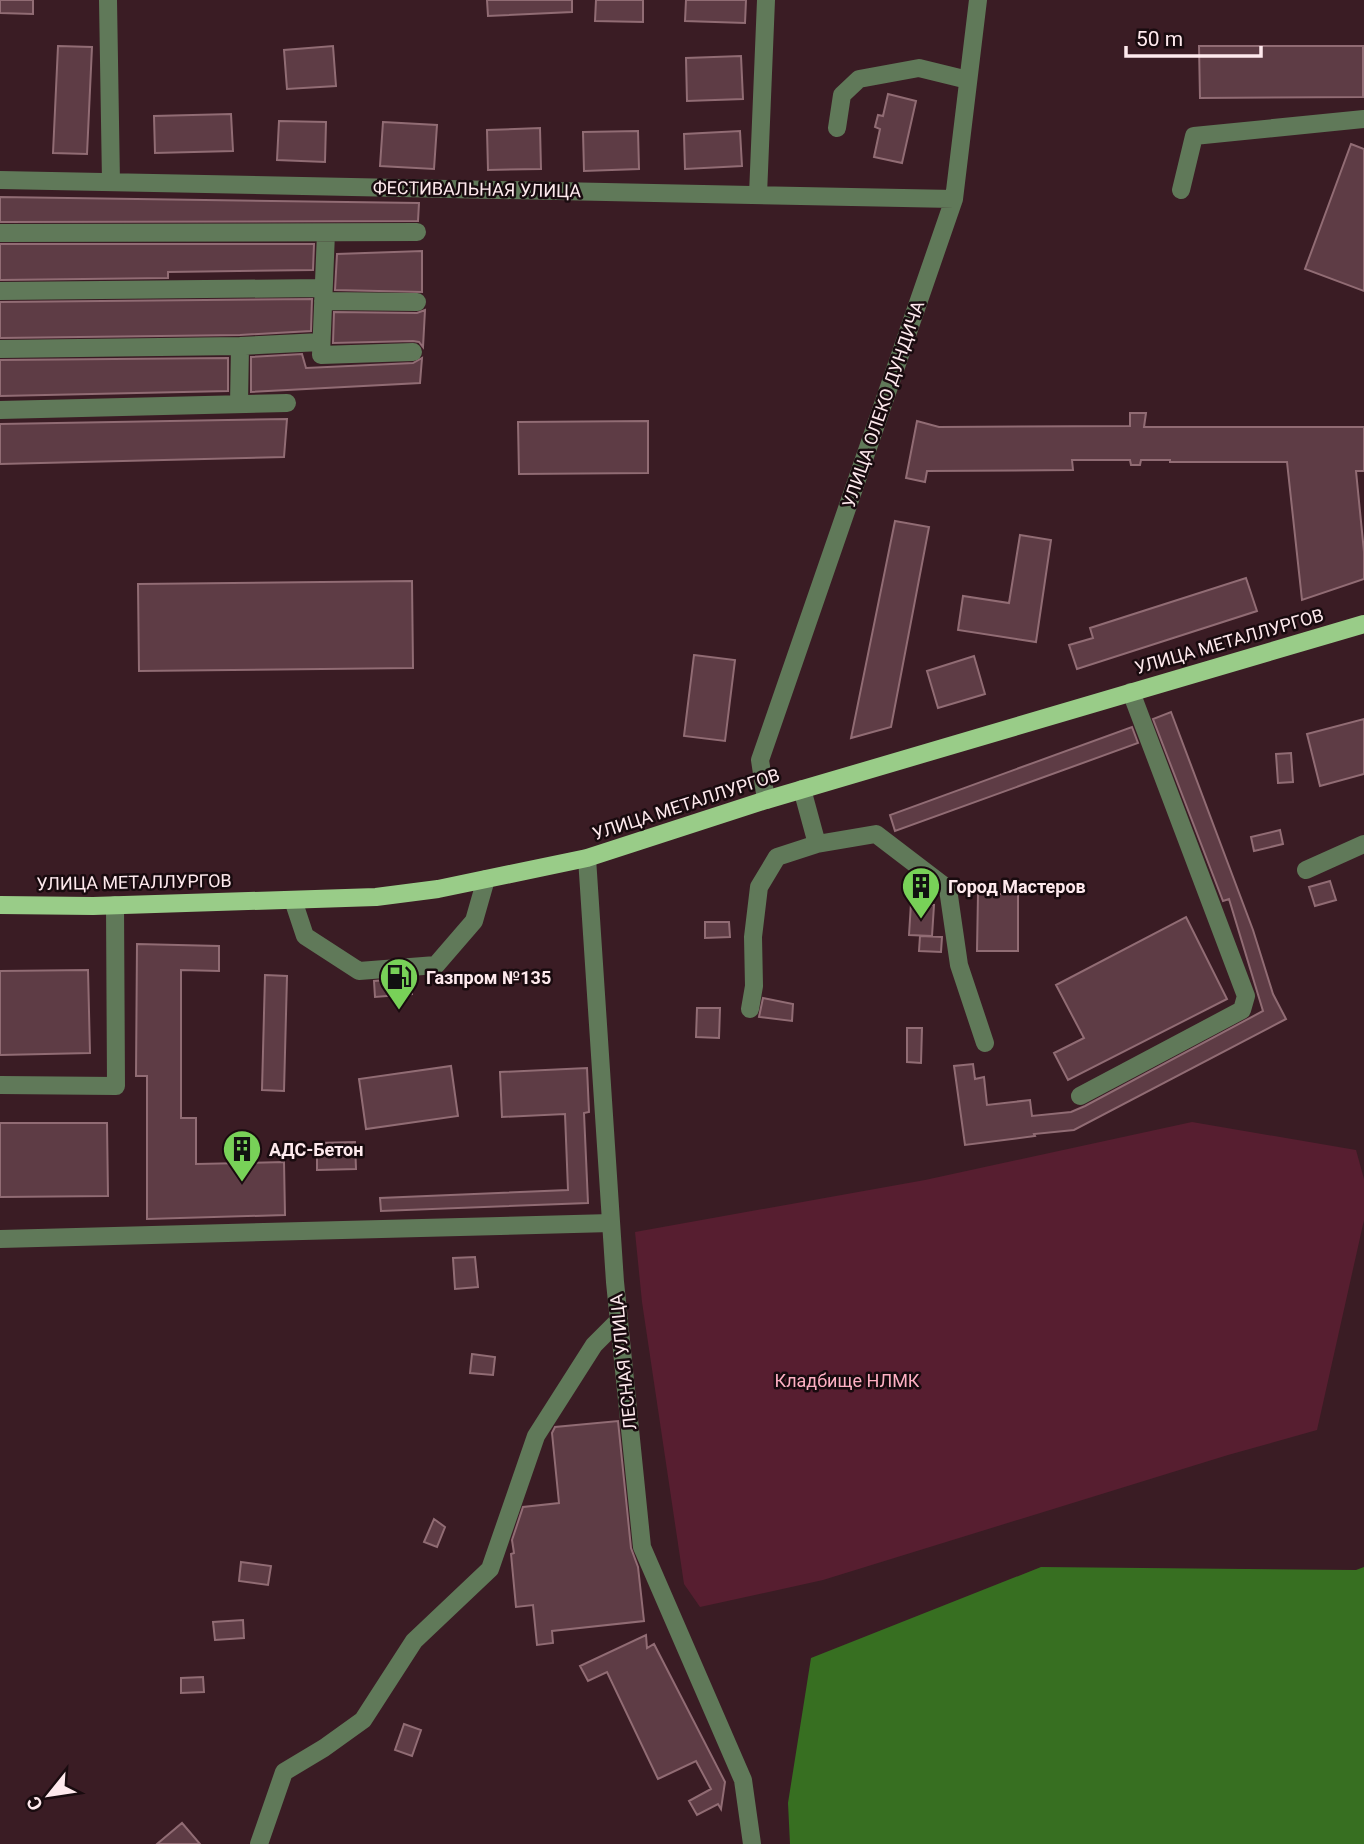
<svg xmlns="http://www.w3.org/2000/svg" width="1364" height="1844" viewBox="0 0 1364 1844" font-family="Roboto,sans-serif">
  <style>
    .green { fill: #571e30 }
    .water { fill: #376f21 }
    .building { fill: #5e3c45; stroke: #916c74; stroke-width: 2 }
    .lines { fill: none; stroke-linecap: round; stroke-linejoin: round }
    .minor { stroke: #607959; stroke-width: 18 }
    .major { stroke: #9c8; stroke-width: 18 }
    .labels { text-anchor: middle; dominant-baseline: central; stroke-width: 5; stroke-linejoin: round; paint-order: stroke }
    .street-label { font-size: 18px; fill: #fee9ed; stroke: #190b0f }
    .poi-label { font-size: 18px; font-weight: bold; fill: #fee9ed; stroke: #190b0f; text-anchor: start }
    .park-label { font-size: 18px; fill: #feb0c3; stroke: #190b0f }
  </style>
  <rect width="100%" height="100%" fill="#3a1c24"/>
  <path class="green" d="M 1192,1122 L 1356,1150 L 1364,1179 L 1364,1220 L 1317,1430 L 1228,1455 L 823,1580 L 700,1607 L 684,1584 L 642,1302 L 635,1232 L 925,1180 Z"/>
  <path class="water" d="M 1041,1567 L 1356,1570 L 1364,1567 L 1364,1844 L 790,1844 L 788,1803 L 811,1658 Z"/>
  <path class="building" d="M 0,0 L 33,0 L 33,14 L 0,13 Z
    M 487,0 L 572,0 L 572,12 L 488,16 Z
    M 596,0 L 643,0 L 643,22 L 595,21 Z
    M 686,0 L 746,0 L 745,23 L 685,21 Z
    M 58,46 L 92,47 L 87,154 L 53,153 Z
    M 333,46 L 336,86 L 287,89 L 284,50 Z
    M 1199,46 L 1363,46 L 1363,97 L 1200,98 Z
    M 741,56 L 743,99 L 687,101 L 686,58 Z
    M 888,94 L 916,101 L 902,163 L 874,157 L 880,129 L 875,127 L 878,115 L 883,116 Z
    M 231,114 L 233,151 L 155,153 L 154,116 Z
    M 279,121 L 326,122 L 325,162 L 277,160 Z
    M 383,122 L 437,125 L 434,169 L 380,166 Z
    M 540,128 L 541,169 L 488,170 L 487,130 Z
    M 638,131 L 639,169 L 584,171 L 583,132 Z
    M 740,131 L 742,166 L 685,169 L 684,134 Z
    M 1351,144 L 1364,149 L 1364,291 L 1305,269 Z
    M 0,197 L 419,203 L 418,221 L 0,222 Z
    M 0,244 L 314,244 L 313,270 L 168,272 L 168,278 L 0,280 Z
    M 422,251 L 422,292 L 335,290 L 337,254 Z
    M 312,299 L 311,331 L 240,335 L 0,338 L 0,302 Z
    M 425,310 L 423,347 L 419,342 L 413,341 L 333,343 L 334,312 L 417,313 Z
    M 302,354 L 306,368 L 413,363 L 422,358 L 420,383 L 251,392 L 251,357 Z
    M 228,358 L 228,391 L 0,396 L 0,360 Z
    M 1130,413 L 1146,413 L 1144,427 L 1364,427 L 1364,471 L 1356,471 L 1364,552 L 1364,579 L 1302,600 L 1287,462 L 1170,462 L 1170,460 L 1141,460 L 1140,465 L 1131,465 L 1130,460 L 1072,460 L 1073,470 L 927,471 L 925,482 L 906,478 L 917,421 L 939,427 L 1130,426 Z
    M 287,419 L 284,457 L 0,464 L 0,424 Z
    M 648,421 L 648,473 L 519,474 L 518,422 Z
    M 895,521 L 929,527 L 891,727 L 851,738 Z
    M 1020,535 L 1051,540 L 1036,642 L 958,630 L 963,596 L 1009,603 Z
    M 1246,578 L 1257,611 L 1077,669 L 1069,645 L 1093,638 L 1090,628 Z
    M 412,581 L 413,668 L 139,671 L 138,584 Z
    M 694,655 L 735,660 L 725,741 L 684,736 Z
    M 974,656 L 985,694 L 938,708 L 927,671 Z
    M 1171,712 L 1253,930 L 1273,994 L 1286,1019 L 1074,1130 L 1034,1134 L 1035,1136 L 965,1145 L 954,1066 L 973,1064 L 975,1079 L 984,1077 L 987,1105 L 1030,1100 L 1032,1116 L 1071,1112 L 1085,1106 L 1263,1011 L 1229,899 L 1223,901 L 1153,719 Z
    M 1364,719 L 1364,774 L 1320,786 L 1307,734 Z
    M 1132,727 L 1138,743 L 895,831 L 890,815 Z
    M 1291,753 L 1293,782 L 1278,783 L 1276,754 Z
    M 1280,830 L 1283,844 L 1254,851 L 1251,837 Z
    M 1330,881 L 1336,900 L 1315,906 L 1309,887 Z
    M 978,894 L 1018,894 L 1018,951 L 977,951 Z
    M 911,903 L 934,905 L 932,936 L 909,935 Z
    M 1186,917 L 1227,999 L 1068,1080 L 1054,1053 L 1084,1038 L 1056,985 Z
    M 705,922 L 729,922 L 730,937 L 705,938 Z
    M 920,936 L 942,937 L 941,952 L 919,951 Z
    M 137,944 L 219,946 L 219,971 L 181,970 L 181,1118 L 196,1118 L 196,1164 L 284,1162 L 285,1215 L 147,1219 L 147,1076 L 136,1076 Z
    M 88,970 L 90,1053 L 0,1055 L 0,971 Z
    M 265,975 L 287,976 L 284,1091 L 262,1090 Z
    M 411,978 L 412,994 L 375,997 L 374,981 Z
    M 763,998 L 793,1004 L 792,1021 L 759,1017 Z
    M 697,1008 L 720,1008 L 719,1038 L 696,1037 Z
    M 907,1028 L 922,1028 L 921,1063 L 907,1062 Z
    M 451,1066 L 458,1116 L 366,1129 L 359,1079 Z
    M 587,1068 L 589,1112 L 584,1113 L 588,1203 L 381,1211 L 380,1198 L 568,1190 L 565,1114 L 502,1117 L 500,1072 Z
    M 0,1123 L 107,1123 L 108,1196 L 0,1197 Z
    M 355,1142 L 356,1169 L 317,1170 L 317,1143 Z
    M 475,1257 L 478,1287 L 455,1289 L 453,1258 Z
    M 472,1354 L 495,1357 L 493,1375 L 470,1373 Z
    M 618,1421 L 631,1548 L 638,1567 L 644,1621 L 552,1631 L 553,1643 L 537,1645 L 533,1605 L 516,1607 L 511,1554 L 514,1553 L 512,1540 L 523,1507 L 559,1503 L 552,1433 L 555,1427 Z
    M 434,1519 L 445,1527 L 437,1547 L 424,1542 Z
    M 241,1562 L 271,1566 L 268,1585 L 239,1581 Z
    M 243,1620 L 244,1638 L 215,1640 L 213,1622 Z
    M 646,1635 L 647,1648 L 654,1644 L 725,1782 L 721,1809 L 718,1804 L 697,1815 L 689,1801 L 711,1789 L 696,1761 L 658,1779 L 607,1672 L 588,1681 L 580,1666 Z
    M 203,1677 L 204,1692 L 181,1693 L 181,1678 Z
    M 404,1724 L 421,1730 L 412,1756 L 395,1750 Z
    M 182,1823 L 200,1844 L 157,1844 Z"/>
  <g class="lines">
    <path class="minor" d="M 108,0 L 111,182
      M 837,128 L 842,95 L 859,79 L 919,68 L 968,80
      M 0,180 L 954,199
      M 1181,190 L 1194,136 L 1364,119
      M 758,195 L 766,0
      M 0,233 L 417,232
      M 326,233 L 321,355 L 413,352
      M 0,291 L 323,288
      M 323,301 L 417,302
      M 0,349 L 240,346 L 321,342
      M 239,404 L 240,346
      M 0,410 L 287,403
      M 802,789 L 817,844 L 876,834 L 948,889 L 959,965 L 985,1043
      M 766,800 L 760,760 L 954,199 L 978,0
      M 587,858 L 615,1282 L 642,1547 L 743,1780 L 752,1844
      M 1306,870 L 1364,844
      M 293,900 L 305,936 L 359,971 L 436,965 L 474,921 L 486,879
      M 750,1009 L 754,986 L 753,937 L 759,887 L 777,857 L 817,844
      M 0,1085 L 116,1086 L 115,905
      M 1080,1096 L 1242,1010 L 1246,996 L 1131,692
      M 0,1239 L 611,1223
      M 259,1844 L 284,1772 L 324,1748 L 363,1720 L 414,1641 L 490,1569 L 536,1436 L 594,1345 L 619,1320"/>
    <path class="major" d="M 0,905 L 93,906 L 376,897 L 438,889 L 587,858 L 766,800 L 1364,624"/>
  </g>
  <defs>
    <g id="building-pin" transform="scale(2.0125)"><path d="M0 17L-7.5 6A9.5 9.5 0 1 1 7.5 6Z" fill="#78d158" stroke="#190b0f"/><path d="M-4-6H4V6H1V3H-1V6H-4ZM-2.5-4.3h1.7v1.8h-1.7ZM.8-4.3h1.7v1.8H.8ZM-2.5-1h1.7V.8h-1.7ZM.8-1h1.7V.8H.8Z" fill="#111"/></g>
    <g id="fuel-pin" transform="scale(2.0125)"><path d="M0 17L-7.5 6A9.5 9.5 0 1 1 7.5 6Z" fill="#78d158" stroke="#190b0f"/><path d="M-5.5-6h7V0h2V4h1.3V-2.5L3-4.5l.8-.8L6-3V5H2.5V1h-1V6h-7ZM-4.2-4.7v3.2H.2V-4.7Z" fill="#111"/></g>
  </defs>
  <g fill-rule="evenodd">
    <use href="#building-pin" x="921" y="886"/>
    <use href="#fuel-pin" x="399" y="977"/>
    <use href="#building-pin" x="242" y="1149"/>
  </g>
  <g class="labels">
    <g class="street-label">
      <text transform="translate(477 189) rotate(1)">ФЕСТИВАЛЬНАЯ УЛИЦА</text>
      <text transform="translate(883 404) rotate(-71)">УЛИЦА ОЛЕКО ДУНДИЧА</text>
      <text transform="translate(1229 641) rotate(-16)">УЛИЦА МЕТАЛЛУРГОВ</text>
      <text transform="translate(686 804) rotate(-18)">УЛИЦА МЕТАЛЛУРГОВ</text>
      <text transform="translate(134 882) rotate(-1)">УЛИЦА МЕТАЛЛУРГОВ</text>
      <text transform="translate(623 1362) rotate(-96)">ЛЕСНАЯ УЛИЦА</text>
    </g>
    <g class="poi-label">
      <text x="948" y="886">Город Мастеров</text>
      <text x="426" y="977">Газпром №135</text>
      <text x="269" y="1149">АДС-Бетон</text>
    </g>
    <g class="park-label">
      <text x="847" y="1380">Кладбище НЛМК</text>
    </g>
  </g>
  <g transform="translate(49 1795) rotate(240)" stroke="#190b0f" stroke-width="5" paint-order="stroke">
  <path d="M0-5L12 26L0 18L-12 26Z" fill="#fee9ed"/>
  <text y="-10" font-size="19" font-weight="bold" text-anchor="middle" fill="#fee9ed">С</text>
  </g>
  <path d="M1126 46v10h135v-10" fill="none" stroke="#fee9ed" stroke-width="3.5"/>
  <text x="1136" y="46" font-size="21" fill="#fee9ed" stroke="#190b0f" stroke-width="5" paint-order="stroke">50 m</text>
</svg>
